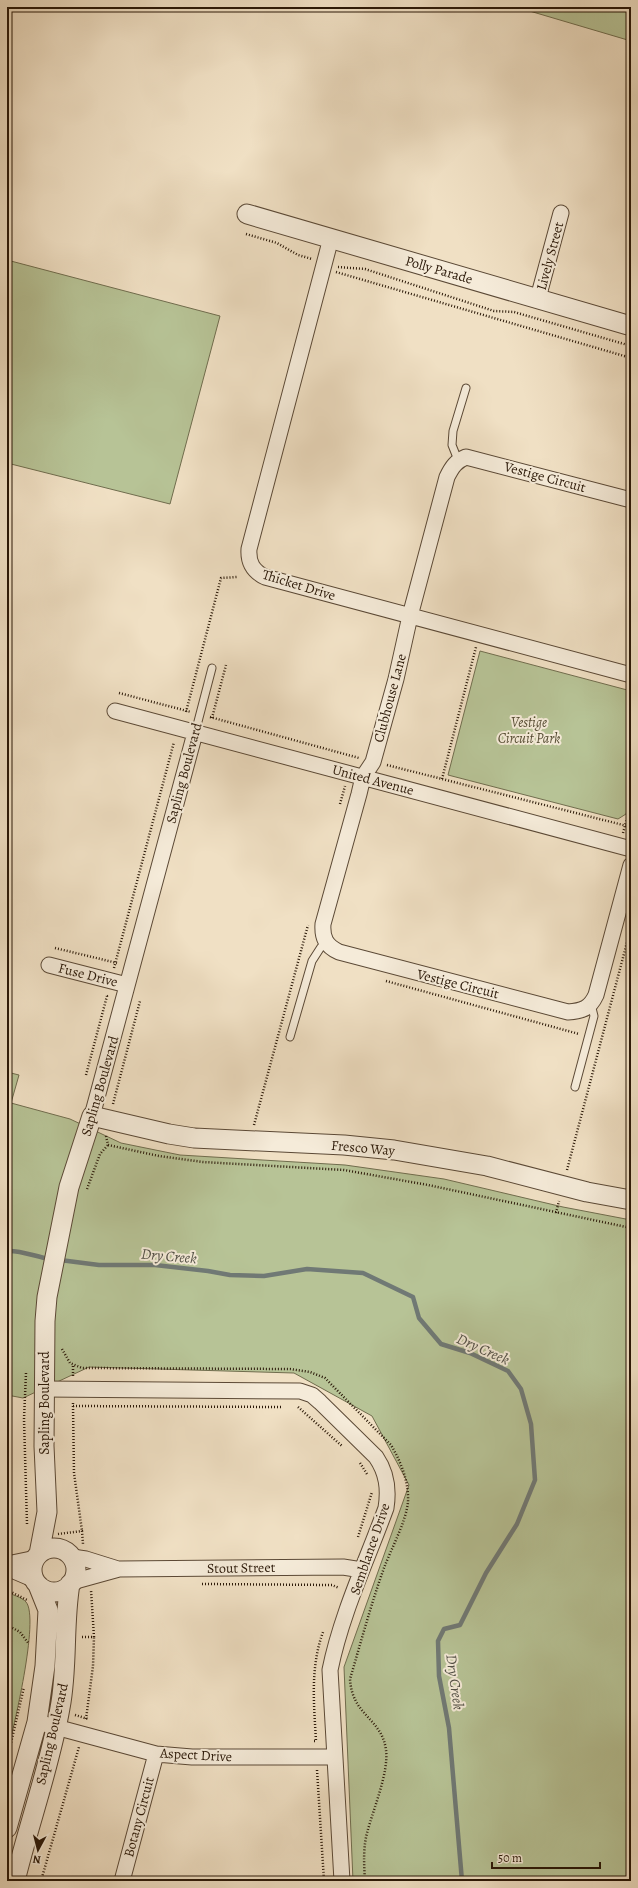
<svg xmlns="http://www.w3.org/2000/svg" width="638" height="1888" viewBox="0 0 638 1888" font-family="Alegreya,serif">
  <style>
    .green { fill: #b7c396; stroke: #706d4e }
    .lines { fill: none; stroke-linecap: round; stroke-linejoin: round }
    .stream { stroke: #707975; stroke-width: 4.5 }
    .service-casing { stroke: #5b4936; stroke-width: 9 }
    .minor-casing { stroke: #5b4936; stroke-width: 17 }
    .tertiary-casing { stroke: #5b4936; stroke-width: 21 }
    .path { stroke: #291707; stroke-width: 2.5; stroke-dasharray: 1 2; stroke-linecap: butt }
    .service { stroke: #f5ebd9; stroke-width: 7 }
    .minor { stroke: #f5ebd9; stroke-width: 15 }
    .tertiary { stroke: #f5ebd9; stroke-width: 19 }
    .labels { text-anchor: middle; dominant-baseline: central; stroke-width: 4; stroke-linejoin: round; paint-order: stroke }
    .street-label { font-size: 14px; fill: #291707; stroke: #f5ebd9 }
    .park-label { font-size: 14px; font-style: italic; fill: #544b32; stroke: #f5ebd9 }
    .water-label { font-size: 15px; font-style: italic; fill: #525047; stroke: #f5ebd9 }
  </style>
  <rect width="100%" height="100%" fill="#f0e0c4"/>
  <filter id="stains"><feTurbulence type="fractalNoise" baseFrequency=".005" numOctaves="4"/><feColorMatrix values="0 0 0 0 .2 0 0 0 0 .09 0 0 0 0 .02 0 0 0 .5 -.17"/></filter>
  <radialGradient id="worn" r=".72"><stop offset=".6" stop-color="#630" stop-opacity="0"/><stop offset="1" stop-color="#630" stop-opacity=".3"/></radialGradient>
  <path class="green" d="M 516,7 L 631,7 L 631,41 Z
    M 7,260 L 220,316 L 170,504 L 7,463 Z
    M 480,651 L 631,691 L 631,796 L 626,814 L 618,819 L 448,775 Z
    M 7,1072 L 19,1075 L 11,1103 L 70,1119 L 121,1143 L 180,1155 L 345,1165 L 444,1179 L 563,1207 L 631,1220 L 631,1881 L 353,1881 L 344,1667 L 409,1485 L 372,1416 L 294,1373 L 89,1367 L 23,1398 L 7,1395 Z
    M 7,1592 C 12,1595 22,1597 26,1602 C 40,1618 13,1731 7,1753 Z"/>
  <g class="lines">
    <path class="stream" d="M 7,1251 C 21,1250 36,1257 50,1259
      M 60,1260 L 99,1265 L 155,1265 L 208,1271 L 230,1275 L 264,1276 L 307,1269 L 363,1273 L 413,1297 L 419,1318 L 441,1344 L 470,1353 L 508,1371 L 521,1389 L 531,1424 L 535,1480 L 517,1524 L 486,1573 L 460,1625 L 444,1629 L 438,1641 L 439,1676 L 449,1728 L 462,1881"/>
    <g class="service-casing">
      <path id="service" d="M 458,460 L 452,445 L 453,431 L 466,388
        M 195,733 L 212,668
        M 290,1037 L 312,961 L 321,947 L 326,944
        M 575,1087 L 594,1016 L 591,1004"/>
    </g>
    <g class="minor-casing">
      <path id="minor" d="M 331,238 L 249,549 C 248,563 253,571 265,577 L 631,675
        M 538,298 L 561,213
        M 631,500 L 466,457 C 456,461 452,467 447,477 L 410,616 L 396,679 L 373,762 L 363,777 L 359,794 L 323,924 C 322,938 326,946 339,952 L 568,1012 C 583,1011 590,1008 596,995 L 631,865
        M 115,711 L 631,849
        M 49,965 L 127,985
        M 92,1116 L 195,733
        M 44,1389 L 300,1391 L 312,1395 L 320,1402 L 376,1457 C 387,1473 389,1489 386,1508 C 367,1560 341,1615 330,1670 L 342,1881
        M 72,1557 L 86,1559 L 118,1569
        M 7,1564 L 36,1558
        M 7,1568 L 28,1577 L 36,1582
        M 72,1582 L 119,1569 L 343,1567 L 362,1570
        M 37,1722 L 156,1754 L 192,1757 L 335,1757
        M 122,1881 L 156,1754"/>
    </g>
    <g class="tertiary-casing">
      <path id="tertiary" d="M 247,214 L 631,326
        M32 1570a22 22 0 1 1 44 0a22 22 0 1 1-44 0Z
        M 39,1554 L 47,1512 L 44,1446 L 45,1321 L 47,1297 L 69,1187 L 92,1116 L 169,1134 L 194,1138 L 344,1145 L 394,1150 L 487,1166 L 587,1192 L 631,1200
        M 7,1828 L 37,1722 L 45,1666 L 48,1610 L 38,1585
        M 15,1881 C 29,1823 50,1766 60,1708 C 68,1667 63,1625 70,1584"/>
    </g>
    <path class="path" d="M 246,234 L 277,243 L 298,255 L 312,259
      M 338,267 L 365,269 L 494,311 L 514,312 L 631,346
      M 336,272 L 631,358
      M 119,693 L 191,712
      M 186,712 L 221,578 L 237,577
      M 210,717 L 359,758
      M 212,718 L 226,665
      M 387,765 L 631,827
      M 442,779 L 476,647
      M 340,804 L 345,786
      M 623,833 L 631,804
      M 55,948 L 117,963
      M 114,968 L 174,742
      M 386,981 L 579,1034
      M 86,1075 L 107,996 L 105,995
      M 113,1104 L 140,1001
      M 254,1125 L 308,925
      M 106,1136 L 108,1145
      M 108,1145 L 159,1156 L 203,1162 L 344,1170 L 428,1185 L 631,1228
      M 567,1170 L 630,931
      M 87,1189 L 100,1154 L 108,1145
      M 556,1213 L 559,1201
      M 62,1349 L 70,1363 L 82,1368 L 290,1369 L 310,1372 L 325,1378 L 391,1445 C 401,1462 409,1482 408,1502 C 406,1522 391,1549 384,1568 C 371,1604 361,1642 350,1679 C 352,1716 382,1718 386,1750 C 389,1772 373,1810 367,1833 C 363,1849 364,1864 365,1881
      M 26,1373 L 24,1419 L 27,1524
      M 73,1376 L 73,1365
      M 73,1403 L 73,1406 L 281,1407
      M 73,1406 L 74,1473 L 82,1531
      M 298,1407 L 342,1446
      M 360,1463 L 367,1474
      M 58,1534 L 82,1531 L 83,1544
      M 358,1537 L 372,1492
      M 202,1584 L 332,1585 L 339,1588
      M 7,1590 L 27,1600
      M 7,1625 L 20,1632 L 29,1644
      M 82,1637 L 94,1637 L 91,1590
      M 75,1715 L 88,1719
      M 86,1719 L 93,1666 L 94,1637
      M 314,1741 L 316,1741 C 314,1704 310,1668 323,1632
      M 7,1760 L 24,1687
      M 317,1770 L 324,1881
      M 41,1881 L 79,1747"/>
    <use href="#service" class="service"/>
    <use href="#minor" class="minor"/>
    <use href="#tertiary" class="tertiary"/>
  </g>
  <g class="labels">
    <g class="street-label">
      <text transform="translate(550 256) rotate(-75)">Lively Street</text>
      <text transform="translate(439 270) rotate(16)">Polly Parade</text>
      <text transform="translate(545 477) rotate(15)">Vestige Circuit</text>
      <text transform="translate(299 585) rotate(17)">Thicket Drive</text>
      <text transform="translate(390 698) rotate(-75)">Clubhouse Lane</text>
      <text transform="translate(184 773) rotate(-75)">Sapling Boulevard</text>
      <text transform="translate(373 780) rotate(15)">United Avenue</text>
      <text transform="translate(88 975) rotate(14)">Fuse Drive</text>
      <text transform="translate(458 984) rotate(14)">Vestige Circuit</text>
      <text transform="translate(100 1086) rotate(-74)">Sapling Boulevard</text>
      <text transform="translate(363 1148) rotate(5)">Fresco Way</text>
      <text transform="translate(44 1403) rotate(-90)">Sapling Boulevard</text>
      <text transform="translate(370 1549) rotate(-71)">Semblance Drive</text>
      <text transform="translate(241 1568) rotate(-1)">Stout Street</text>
      <text transform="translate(52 1734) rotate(-77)">Sapling Boulevard</text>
      <text transform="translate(196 1755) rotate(3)">Aspect Drive</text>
      <text transform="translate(139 1817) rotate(-75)">Botany Circuit</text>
    </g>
    <g class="park-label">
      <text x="529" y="722">Vestige<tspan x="529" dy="16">Circuit Park</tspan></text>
    </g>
    <g class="water-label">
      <text transform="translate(169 1256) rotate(5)">Dry Creek</text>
      <text transform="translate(483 1349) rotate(24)">Dry Creek</text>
      <text transform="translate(455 1682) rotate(82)">Dry Creek</text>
    </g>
  </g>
  <rect width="638" height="1888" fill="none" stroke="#f0e0c4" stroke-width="24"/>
  <rect x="8" y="8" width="622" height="1872" fill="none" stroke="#291707" stroke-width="2"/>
  <rect x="12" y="12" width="614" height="1864" fill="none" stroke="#291707"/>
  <g transform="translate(38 1850) rotate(187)" stroke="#f5ebd9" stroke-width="3" paint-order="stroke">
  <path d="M0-3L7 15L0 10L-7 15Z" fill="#291707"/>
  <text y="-6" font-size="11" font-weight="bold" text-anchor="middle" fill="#291707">N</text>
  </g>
  <path d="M492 1862v6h108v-6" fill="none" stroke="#291707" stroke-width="2"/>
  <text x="498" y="1862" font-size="12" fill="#291707" stroke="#f5ebd9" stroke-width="3" paint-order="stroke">50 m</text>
  <rect width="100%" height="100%" filter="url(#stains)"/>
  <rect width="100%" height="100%" fill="url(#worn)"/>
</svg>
